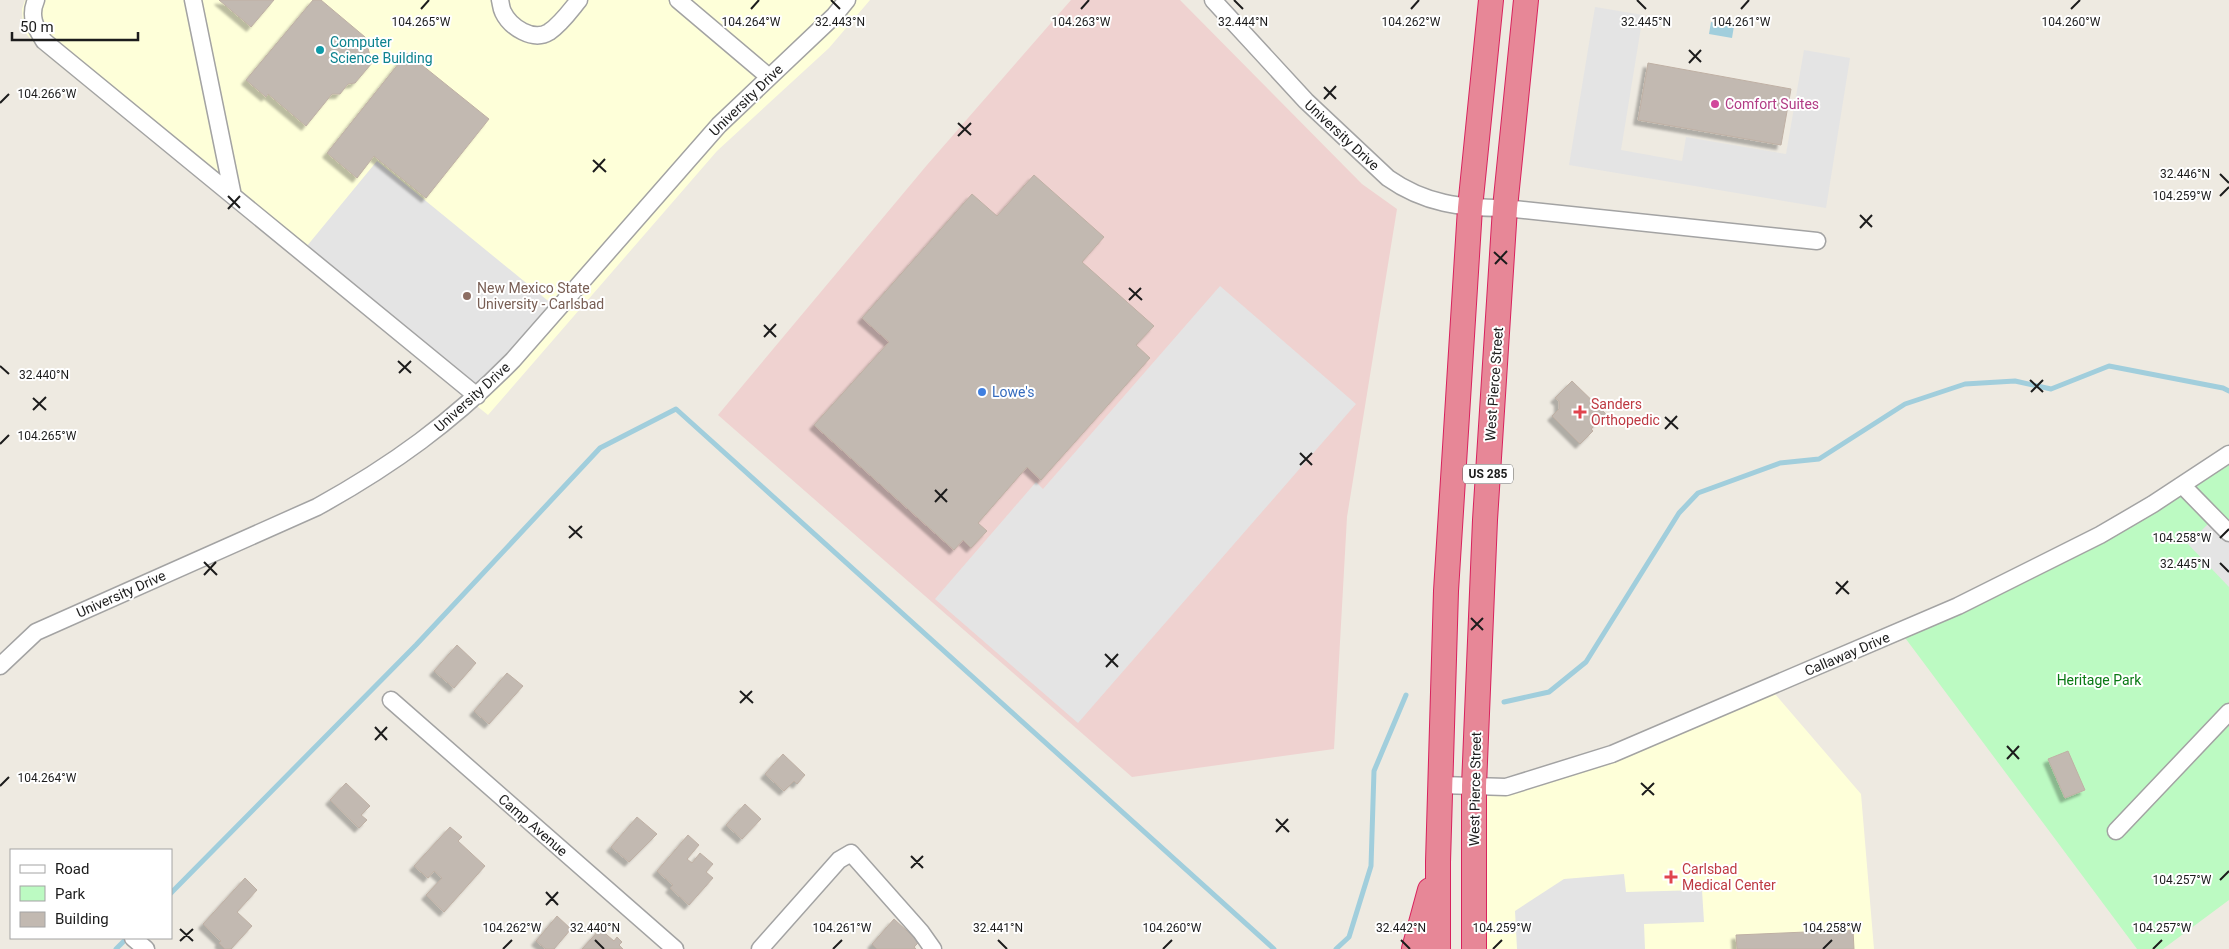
<svg xmlns="http://www.w3.org/2000/svg" width="2229" height="949" viewBox="0 0 2229 949" font-family="Roboto,sans-serif">
  <style>
    .commercial { fill: #efd2d0 }
    .education { fill: #feffd9 }
    .park { fill: #bcfac2 }
    .parking { fill: #e4e4e4 }
    .water { fill: #a1cedc }
    .lines { fill: none; stroke-linecap: round; stroke-linejoin: round }
    .stream { stroke: #a1cedc; stroke-width: 5 }
    .building { fill: #c2b9b1; stroke: #bfb0a4; filter: url(#shadow) }
    .minor-casing { stroke: #a3a3a3; stroke-width: 19 }
    .highway-casing { stroke: #d8225d; stroke-width: 26 }
    .minor { stroke: #fff; stroke-width: 16 }
    .highway { stroke: #e78797; stroke-width: 24 }
    .ticks { fill: none; stroke: #1c1c1c; stroke-width: 2 }
    .culture-dot { fill: #0f9aa8; stroke: #fff; stroke-width: 2 }
    .hotel-dot { fill: #d1479c; stroke: #fff; stroke-width: 2 }
    .education-dot { fill: #8d6e63; stroke: #fff; stroke-width: 2 }
    .shop-dot { fill: #3f7fe0; stroke: #fff; stroke-width: 2 }
    .health-dot { fill: #e0444e; stroke: #fff; stroke-width: 2 }
    .labels { text-anchor: middle; dominant-baseline: central; stroke-width: 4; stroke-linejoin: round; paint-order: stroke }
    .shield { fill: #fff; stroke: #606060; stroke-width: 1 }
    .shield-label { font-size: 12px; font-weight: bold; fill: #1c1c1c }
    .culture-label { font-size: 14px; fill: #0d838f; stroke: #fff; text-anchor: start }
    .street-label { font-size: 14px; fill: #1c1c1c; stroke: #fff }
    .hotel-label { font-size: 14px; fill: #b23c85; stroke: #fff; text-anchor: start }
    .education-label { font-size: 14px; fill: #785e54; stroke: #fff; text-anchor: start }
    .shop-label { font-size: 14px; fill: #366cbe; stroke: #fff; text-anchor: start }
    .health-label { font-size: 14px; fill: #be3a42; stroke: #fff; text-anchor: start }
    .park-label { font-size: 14px; fill: #0a7a15; stroke: #fff }
    .ticks-label { font-size: 12px; text-anchor: middle; fill: #1c1c1c; stroke: #fff; stroke-width: 4; stroke-linejoin: round; paint-order: stroke }
  </style>
  <defs>
    <filter id="shadow"><feDropShadow dx="-4.5" dy="4.5" stdDeviation="1" flood-color="#0004"/></filter>
  </defs>
  <rect width="100%" height="100%" fill="#eeeae1"/>
  <path class="commercial" d="M 1071,0 L 1180,0 L 1362,184 L 1397,209 L 1347,517 L 1334,749 L 1132,777 L 718,415 L 927,165 Z"/>
  <path class="education" d="M 25,0 L 870,0 L 829,48 L 717,151 L 488,415 L 39,49 L 23,30 L 22,9 Z
    M 1769,687 L 1861,794 L 1874,949 L 1474,949 L 1474,786 L 1506,787 Z"/>
  <path class="park" d="M 2229,454 L 2229,900 L 2163,949 L 2137,949 L 1900,631 L 1958,606 Z"/>
  <path class="parking" d="M 1595,7 L 1643,15 L 1621,150 L 1682,161 L 1686,137 L 1786,154 L 1804,50 L 1850,58 L 1826,208 L 1569,165 Z
    M 377,161 L 558,309 L 477,396 L 302,252 Z
    M 1220,286 L 1356,404 L 1078,723 L 935,599 L 1036,482 L 1043,489 Z
    M 2214,518 L 2229,533 L 2229,587 L 2188,544 Z
    M 1624,874 L 1626,892 L 1702,890 L 1704,922 L 1644,924 L 1645,949 L 1517,949 L 1515,911 L 1564,879 Z"/>
  <path class="water" d="M 1711,22 L 1734,26 L 1732,38 L 1709,34 Z"/>
  <g class="lines">
    <path class="stream" d="M 1504,702 L 1549,692 L 1586,662 L 1679,513 L 1698,493 L 1780,463 L 1819,459 L 1905,404 L 1965,384 L 2015,381 L 2051,389 L 2109,366 L 2223,388 L 2229,391
      M 171,893 L 416,645 L 600,448 L 676,409 L 1274,949
      M 116,949 L 127,938
      M 1336,949 L 1349,937 L 1371,866 L 1374,771 L 1406,695"/>
  </g>
  <path class="building" d="M 219,0 L 274,0 L 251,27 Z
    M 313,0 L 321,0 L 365,37 L 372,63 L 355,83 L 348,84 L 340,94 L 332,94 L 306,126 L 268,94 L 266,97 L 246,80 Z
    M 407,53 L 489,119 L 426,198 L 374,156 L 357,178 L 327,153 Z
    M 1648,63 L 1791,89 L 1781,145 L 1638,120 Z
    M 1034,175 L 1104,237 L 1082,262 L 1154,326 L 1136,345 L 1150,358 L 1041,480 L 1027,467 L 978,523 L 987,531 L 971,548 L 963,540 L 954,550 L 814,425 L 889,342 L 862,318 L 972,194 L 997,216 Z
    M 1572,381 L 1606,414 L 1591,429 L 1593,431 L 1580,444 L 1552,416 L 1559,409 L 1559,401 L 1555,398 Z
    M 457,645 L 476,663 L 454,688 L 434,671 Z
    M 507,673 L 523,686 L 489,724 L 474,711 Z
    M 2068,751 L 2085,790 L 2065,798 L 2048,759 Z
    M 783,754 L 805,775 L 797,784 L 794,781 L 784,791 L 765,774 Z
    M 346,783 L 370,806 L 361,815 L 367,820 L 359,828 L 330,800 Z
    M 745,804 L 761,819 L 742,839 L 726,825 Z
    M 637,817 L 657,834 L 629,862 L 611,847 Z
    M 450,827 L 462,837 L 458,841 L 485,866 L 444,912 L 426,895 L 442,878 L 434,871 L 428,878 L 414,866 Z
    M 688,835 L 699,845 L 687,859 L 692,863 L 700,853 L 713,864 L 706,872 L 713,878 L 689,905 L 670,888 L 673,885 L 657,871 Z
    M 245,878 L 257,890 L 237,912 L 252,926 L 231,949 L 225,949 L 219,943 L 221,941 L 203,924 Z
    M 557,916 L 571,929 L 554,949 L 546,949 L 536,941 Z
    M 894,919 L 919,942 L 914,947 L 916,949 L 877,949 L 872,944 Z
    M 600,929 L 614,941 L 617,937 L 622,942 L 619,945 L 623,949 L 582,949 Z
    M 1853,930 L 1854,949 L 1737,949 L 1736,935 Z"/>
  <g class="lines">
    <g class="minor-casing">
      <path id="minor" d="M 36,0 C 29,16 35,27 44,41 L 477,396
        M 193,0 L 233,196
        M 500,0 C 501,4 501,8 503,12 C 510,27 533,42 549,32 C 561,24 570,11 579,0
        M 678,0 L 769,77
        M 1213,0 L 1306,101 L 1388,178 C 1425,204 1461,208 1505,208 L 1817,241
        M 2182,485 L 2229,533
        M 0,666 L 36,632 L 317,507 C 393,465 452,422 513,360 L 719,125 L 834,16 L 847,0
        M 391,700 L 675,949
        M 1441,785 L 1506,787 L 1612,754 L 1958,606 L 2100,535 L 2153,504 L 2229,454
        M 2116,831 L 2229,712
        M 133,938 L 146,949
        M 760,949 L 839,860 L 851,853 L 921,932 L 933,949"/>
    </g>
    <g class="highway-casing">
      <path id="highway" d="M 1414,949 L 1430,890
        M 1438,949 L 1438,862 L 1446,591 L 1470,208 L 1491,0
        M 1474,949 L 1474,786 L 1485,520 L 1505,208 L 1526,0"/>
    </g>
    <use href="#minor" class="minor"/>
    <use href="#highway" class="highway"/>
  </g>
  <path class="ticks" d="M 831,0 L 840,9M 1234,0 L 1243,9M 1637,0 L 1646,9M 421,9 L 429,0M 751,9 L 759,0M 1081,9 L 1089,0M 1411,9 L 1419,0M 1741,9 L 1749,0M 2071,9 L 2080,0M 1689,50 L 1701,62M 1689,63 L 1701,50M 1324,87 L 1336,99M 1324,99 L 1336,86M 0,103 L 9,94M 958,123 L 971,135M 958,136 L 971,123M 593,160 L 606,172M 593,172 L 605,159M 2220,174 L 2229,183M 228,196 L 240,208M 2220,196 L 2229,187M 228,209 L 240,196M 1860,215 L 1872,227M 1860,228 L 1872,215M 1494,252 L 1507,264M 1495,264 L 1507,251M 1129,288 L 1142,300M 1129,300 L 1141,288M 764,325 L 776,337M 764,337 L 776,324M 398,361 L 411,373M 0,366 L 9,374M 399,373 L 411,361M 2030,380 L 2043,392M 2031,392 L 2043,380M 33,398 L 46,410M 33,410 L 46,397M 1665,417 L 1678,429M 1665,429 L 1677,416M 0,444 L 9,435M 1300,453 L 1312,465M 1300,465 L 1312,453M 935,490 L 947,502M 935,502 L 947,489M 569,526 L 582,538M 569,538 L 582,526M 2220,538 L 2229,529M 204,562 L 217,575M 2220,563 L 2229,572M 204,575 L 216,562M 1836,582 L 1849,594M 1836,594 L 1848,581M 1471,618 L 1483,630M 1471,630 L 1483,618M 1105,654 L 1118,667M 1106,667 L 1118,654M 740,691 L 753,703M 740,703 L 752,691M 375,727 L 387,740M 375,740 L 387,727M 2007,746 L 2019,759M 2007,759 L 2019,746M 1641,783 L 1654,795M 0,786 L 9,777M 1642,795 L 1654,783M 1276,819 L 1289,832M 1276,832 L 1288,819M 911,856 L 923,868M 911,868 L 923,856M 2220,880 L 2229,871M 546,892 L 558,905M 546,905 L 558,892M 180,929 L 193,941M 595,940 L 604,949M 998,940 L 1007,949M 1401,940 L 1410,949M 180,941 L 193,929M 503,949 L 512,940M 833,949 L 842,940M 1163,949 L 1172,940M 1493,949 L 1502,940M 1823,949 L 1832,940M 2153,949 L 2162,940"/>
  <circle class="culture-dot" cx="320" cy="50" r="5"/>
  <circle class="hotel-dot" cx="1715" cy="104" r="5"/>
  <circle class="education-dot" cx="467" cy="296" r="5"/>
  <circle class="shop-dot" cx="982" cy="392" r="5"/>
  <g class="health-dot">
    <path d="M1577.5 404.5h5v5h5v5h-5v5h-5v-5h-5v-5h5z"/>
    <path d="M1668.5 869.5h5v5h5v5h-5v5h-5v-5h-5v-5h5z"/>
  </g>
  <g class="labels">
    <rect class="shield" x="1463" y="464.5" width="50" height="19" rx="4"/>
    <g class="shield-label">
      <text x="1488" y="474">US 285</text>
    </g>
    <g class="culture-label">
      <text x="330" y="42">Computer<tspan x="330" dy="16">Science Building</tspan></text>
    </g>
    <g class="street-label">
      <text transform="translate(746 100) rotate(-44)">University Drive</text>
      <text transform="translate(1342 135) rotate(43)">University Drive</text>
      <text transform="translate(1494 384) rotate(-86)">West Pierce Street</text>
      <text transform="translate(472 397) rotate(-42)">University Drive</text>
      <text transform="translate(121 594) rotate(-24)">University Drive</text>
      <text transform="translate(1847 654) rotate(-23)">Callaway Drive</text>
      <text transform="translate(1475 789) rotate(-89)">West Pierce Street</text>
      <text transform="translate(533 825) rotate(41)">Camp Avenue</text>
    </g>
    <g class="hotel-label">
      <text x="1725" y="104">Comfort Suites</text>
    </g>
    <g class="education-label">
      <text x="477" y="288">New Mexico State<tspan x="477" dy="16">University - Carlsbad</tspan></text>
    </g>
    <g class="shop-label">
      <text x="992" y="392">Lowe's</text>
    </g>
    <g class="health-label">
      <text x="1591" y="404">Sanders<tspan x="1591" dy="16">Orthopedic</tspan></text>
      <text x="1682" y="869">Carlsbad<tspan x="1682" dy="16">Medical Center</tspan></text>
    </g>
    <g class="park-label">
      <text x="2099" y="680">Heritage Park</text>
    </g>
  </g>
  <g class="ticks-label">
    <text x="840" y="26">32.443°N</text>
    <text x="1243" y="26">32.444°N</text>
    <text x="1646" y="26">32.445°N</text>
    <text x="421" y="26">104.265°W</text>
    <text x="751" y="26">104.264°W</text>
    <text x="1081" y="26">104.263°W</text>
    <text x="1411" y="26">104.262°W</text>
    <text x="1741" y="26">104.261°W</text>
    <text x="2071" y="26">104.260°W</text>
    <text x="47" y="98">104.266°W</text>
    <text x="2185" y="178">32.446°N</text>
    <text x="2182" y="200">104.259°W</text>
    <text x="44" y="379">32.440°N</text>
    <text x="47" y="440">104.265°W</text>
    <text x="2182" y="542">104.258°W</text>
    <text x="2185" y="568">32.445°N</text>
    <text x="47" y="782">104.264°W</text>
    <text x="2182" y="884">104.257°W</text>
    <text x="512" y="932">104.262°W</text>
    <text x="842" y="932">104.261°W</text>
    <text x="1172" y="932">104.260°W</text>
    <text x="1502" y="932">104.259°W</text>
    <text x="1832" y="932">104.258°W</text>
    <text x="2162" y="932">104.257°W</text>
    <text x="595" y="932">32.440°N</text>
    <text x="998" y="932">32.441°N</text>
    <text x="1401" y="932">32.442°N</text>
  </g>
  <rect x="10" y="849" width="162" height="90" fill="#ffffff" stroke="#a4a4a4"/>
  <rect x="20" y="865" width="25" height="8" fill="#ffffff" stroke="#a4a4a4"/>
  <text x="55" y="874" font-size="15" fill="#1c1c1c">Road</text>
  <rect x="20" y="886" width="25" height="15" fill="#bcfac2" stroke="#a4a4a4"/>
  <text x="55" y="899" font-size="15" fill="#1c1c1c">Park</text>
  <rect x="20" y="912" width="25" height="15" fill="#c2b9b1" stroke="#a4a4a4"/>
  <text x="55" y="924" font-size="15" fill="#1c1c1c">Building</text>
  <path d="M12 32v8h126v-8" fill="none" stroke="#1c1c1c" stroke-width="2.5"/>
  <text x="20" y="32" font-size="15" fill="#1c1c1c" stroke="#ffffff" stroke-width="4" paint-order="stroke">50 m</text>
</svg>
